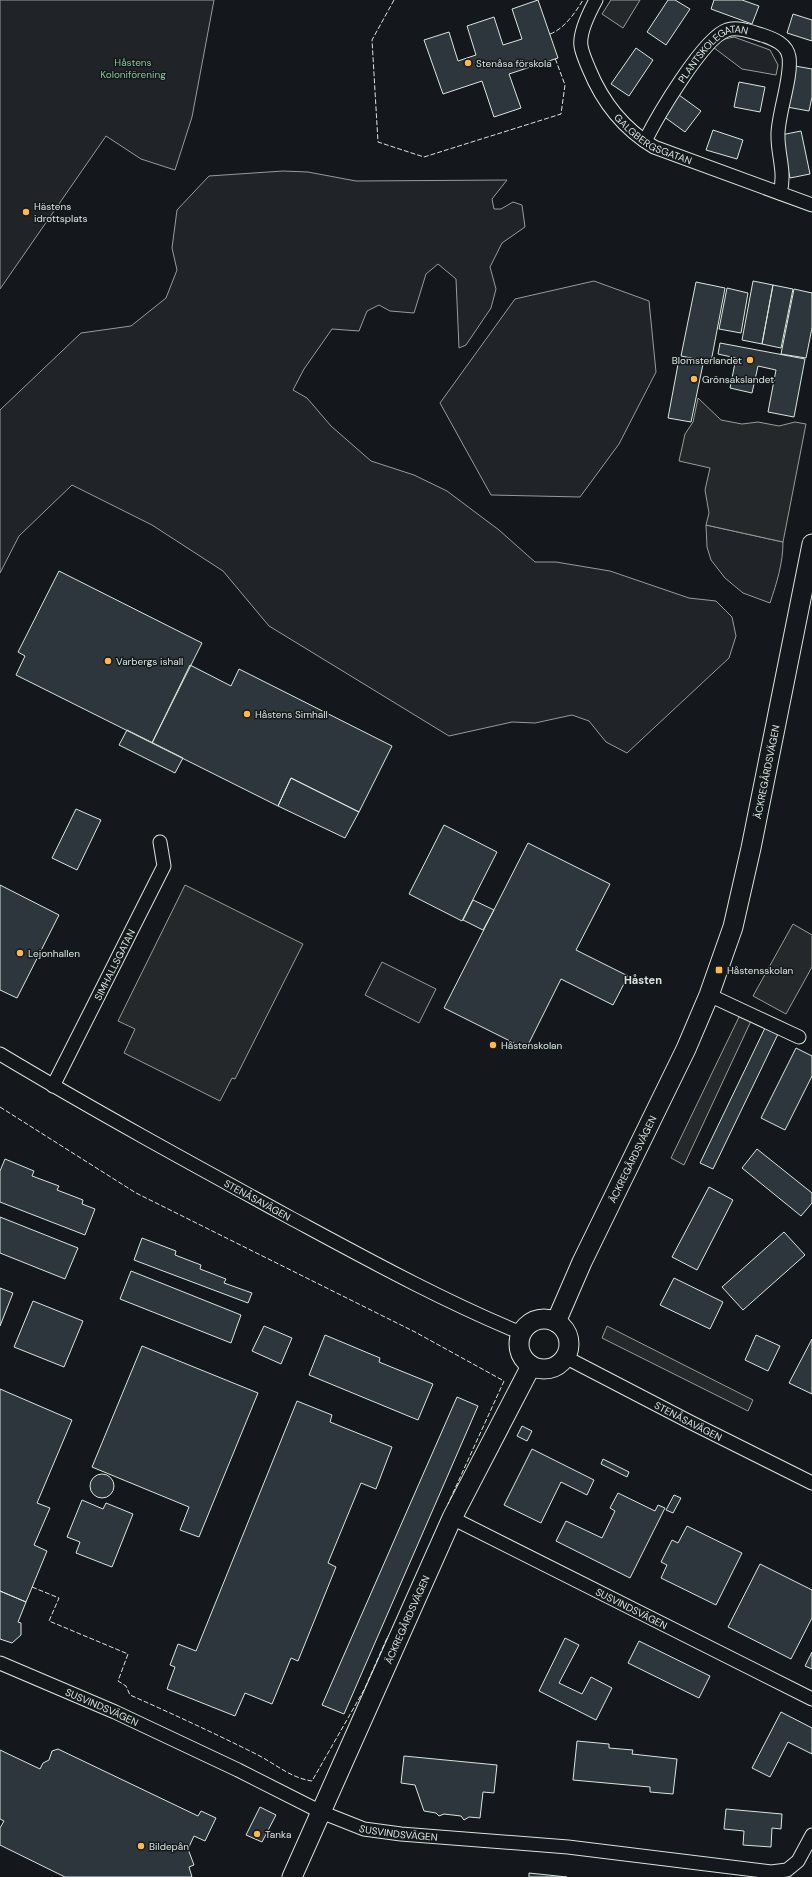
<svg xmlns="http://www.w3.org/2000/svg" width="812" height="1877" viewBox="0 0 812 1877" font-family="'DM Sans',sans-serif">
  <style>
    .green { fill: #202428; stroke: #939e99 }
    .parking { fill: #24282b; stroke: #939e99 }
    .building { fill: #2c363c; stroke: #d8e6dc }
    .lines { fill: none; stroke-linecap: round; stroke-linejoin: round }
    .street-casing { stroke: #d8e6dc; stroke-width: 15 }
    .secondary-casing { stroke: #d8e6dc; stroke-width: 21 }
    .street { stroke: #14181c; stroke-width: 13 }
    .secondary { stroke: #14181c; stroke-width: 19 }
    .fence { stroke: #d8e6dc; stroke-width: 1; stroke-dasharray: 5 2; stroke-linecap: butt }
    .poi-dot { fill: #ffb74d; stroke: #14181c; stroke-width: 1.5 }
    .labels { text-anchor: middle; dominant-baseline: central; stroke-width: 3; stroke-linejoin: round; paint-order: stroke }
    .street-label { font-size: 10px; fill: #d8e6dc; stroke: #14181c }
    .park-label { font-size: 10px; fill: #8ac095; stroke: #14181c }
    .poi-label { font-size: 10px; fill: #d8e6dc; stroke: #14181c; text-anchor: start }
    .neighbourhood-label { font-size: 11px; font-weight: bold; fill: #d8e6dc; stroke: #14181c }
  </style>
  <rect width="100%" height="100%" fill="#14181c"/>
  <path class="green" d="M 0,0 L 214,0 L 192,117 L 175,170 L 141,159 L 106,136 L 0,289 Z
    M 734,37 L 770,50 L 778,65 L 776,75 L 742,69 L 713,47 L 716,41 Z
    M 283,171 L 308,172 L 356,181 L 507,180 L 492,199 L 494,209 L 501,209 L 513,202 L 522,205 L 525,227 L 502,243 L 490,267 L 496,289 L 491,308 L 466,345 L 459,348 L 456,279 L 438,264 L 426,274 L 414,313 L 390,311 L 379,305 L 367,311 L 359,331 L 332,329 L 304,369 L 293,390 L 307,398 L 331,426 L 371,461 L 414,475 L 447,491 L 499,530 L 535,562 L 556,562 L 610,571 L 689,598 L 716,601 L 732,617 L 736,636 L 729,658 L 627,753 L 606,742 L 589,721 L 572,715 L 535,723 L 512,722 L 449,736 L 269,626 L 223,571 L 152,525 L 72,485 L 19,536 L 0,573 L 0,410 L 81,333 L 131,326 L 166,298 L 177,270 L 172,248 L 177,210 L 209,176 Z
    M 594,281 L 649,301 L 656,372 L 619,444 L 580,497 L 491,495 L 440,403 L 515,299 Z
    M 706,525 L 783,542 C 783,563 777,582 770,603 L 743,593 L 725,578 L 711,560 L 707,547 Z
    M 382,962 L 436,989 L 419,1023 L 365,995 Z"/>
  <path class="parking" d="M 611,0 L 640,0 L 623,28 L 602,14 Z
    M 698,398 L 721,420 L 742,424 L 758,422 L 779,426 L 795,422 L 806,424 L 783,542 L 706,525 L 709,513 L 705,490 L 710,468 L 679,461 L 685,434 L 693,422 Z
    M 185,885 L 303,944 L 235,1079 L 232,1078 L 220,1101 L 124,1053 L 135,1029 L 118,1021 Z
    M 793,924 L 812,935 L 812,967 L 786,1014 L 753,996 Z
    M 739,1017 L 751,1021 L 684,1165 L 671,1158 Z
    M 607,1326 L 753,1400 L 748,1411 L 602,1338 Z"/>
  <path class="building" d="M 538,0 L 558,58 L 509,74 L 521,108 L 494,117 L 482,81 L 443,94 L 424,40 L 449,32 L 458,61 L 476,55 L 467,26 L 494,17 L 503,45 L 522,39 L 512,9 Z
    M 668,0 L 675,0 L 690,9 L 666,45 L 647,32 Z
    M 714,0 L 742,0 L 759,6 L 752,24 L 711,9 Z
    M 793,14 L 812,20 L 812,41 L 787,33 Z
    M 636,48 L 653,60 L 629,96 L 611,84 Z
    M 795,66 L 812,69 L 812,97 L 809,111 L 787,107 Z
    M 739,82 L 765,87 L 760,112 L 734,107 Z
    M 679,95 L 701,111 L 685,132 L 663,116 Z
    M 713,130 L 743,140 L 737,159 L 706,150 Z
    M 801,131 L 810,174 L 790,178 L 781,135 Z
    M 753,281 L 773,285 L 762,344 L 742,340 Z
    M 696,282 L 725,288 L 711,362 L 681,356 Z
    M 773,285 L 793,289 L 781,348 L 762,344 Z
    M 727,288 L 748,293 L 741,333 L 719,329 Z
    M 794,289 L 812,293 L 812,328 L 806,358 L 781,354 Z
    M 720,343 L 805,359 L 794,417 L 768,412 L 776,370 L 758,366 L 752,393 L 730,388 L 736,358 L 718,354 Z
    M 679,359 L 703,364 L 691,422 L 668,418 Z
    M 59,571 L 202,643 L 152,743 L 16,675 L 25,656 L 18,652 Z
    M 190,665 L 231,686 L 239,669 L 392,746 L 359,812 L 291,778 L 278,806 L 152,743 Z
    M 127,730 L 183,758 L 175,773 L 119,745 Z
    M 291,778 L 359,812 L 345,838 L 278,806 Z
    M 76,809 L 101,820 L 77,870 L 52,858 Z
    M 444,825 L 497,852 L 462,921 L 409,894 Z
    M 528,843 L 610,884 L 576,950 L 628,976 L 613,1005 L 561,979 L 526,1049 L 444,1008 Z
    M 0,885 L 59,915 L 17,998 L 0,990 Z
    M 473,900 L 494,910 L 483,930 L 463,920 Z
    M 765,1028 L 778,1034 L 713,1169 L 700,1163 Z
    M 796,1048 L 812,1056 L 812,1076 L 785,1130 L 761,1118 Z
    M 757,1149 L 812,1193 L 812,1203 L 801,1216 L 742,1168 Z
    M 5,1159 L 34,1171 L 32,1176 L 59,1186 L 57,1190 L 83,1200 L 82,1204 L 95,1209 L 85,1235 L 0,1202 L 0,1171 Z
    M 709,1187 L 733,1200 L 697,1270 L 672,1257 Z
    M 0,1217 L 78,1248 L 65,1279 L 0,1253 Z
    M 784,1232 L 805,1255 L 743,1310 L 722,1287 Z
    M 142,1238 L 176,1251 L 175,1255 L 201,1265 L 200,1269 L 226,1279 L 224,1283 L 252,1293 L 248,1303 L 134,1260 Z
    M 131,1271 L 241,1315 L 231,1343 L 120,1299 Z
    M 674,1278 L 723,1302 L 710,1329 L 660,1305 Z
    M 0,1288 L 13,1293 L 0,1326 Z
    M 33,1301 L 83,1321 L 64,1367 L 14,1347 Z
    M 264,1326 L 292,1338 L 281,1364 L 252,1351 Z
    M 325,1335 L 380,1358 L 379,1362 L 433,1384 L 418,1420 L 309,1375 Z
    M 756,1335 L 780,1346 L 768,1371 L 745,1360 Z
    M 812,1339 L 812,1394 L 789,1383 Z
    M 142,1346 L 258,1393 L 199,1537 L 180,1530 L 189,1507 L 92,1467 Z
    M 0,1389 L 72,1420 L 37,1503 L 50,1508 L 34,1545 L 47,1551 L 26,1602 L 0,1591 Z
    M 457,1397 L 478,1406 L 344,1714 L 322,1705 Z
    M 297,1401 L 332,1415 L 330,1422 L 392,1447 L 376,1489 L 361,1483 L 328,1563 L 336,1567 L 298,1661 L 291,1658 L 272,1704 L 245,1693 L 235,1716 L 167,1689 L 175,1667 L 170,1665 L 178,1644 L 196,1651 Z
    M 522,1426 L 532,1431 L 527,1441 L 517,1436 Z
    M 532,1449 L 594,1480 L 587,1495 L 561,1482 L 541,1523 L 504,1505 Z
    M 603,1459 L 629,1472 L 627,1477 L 601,1464 Z
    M90 1486a12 12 0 1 1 24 0a12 12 0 1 1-24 0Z
    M 618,1493 L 655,1511 L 658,1505 L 665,1508 L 630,1578 L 556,1541 L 566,1521 L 602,1538 L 615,1511 L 610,1508 Z
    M 674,1495 L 681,1498 L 673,1513 L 666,1510 Z
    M 82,1500 L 103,1509 L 106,1503 L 133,1514 L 112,1567 L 76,1553 L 80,1542 L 67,1537 Z
    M 687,1526 L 742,1553 L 716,1605 L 661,1578 L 667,1565 L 661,1562 L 672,1540 L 678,1543 Z
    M 760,1564 L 812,1590 L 812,1618 L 791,1659 L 728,1627 Z
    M 0,1591 L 26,1602 L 18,1622 L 21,1623 L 21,1635 L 12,1643 L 0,1639 Z
    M 565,1638 L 579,1645 L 559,1683 L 582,1694 L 591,1677 L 612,1688 L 596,1720 L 539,1691 Z
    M 639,1641 L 710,1676 L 699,1698 L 628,1663 Z
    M 812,1652 L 812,1669 L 805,1666 Z
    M 781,1712 L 812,1728 L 812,1754 L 788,1742 L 770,1777 L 752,1768 Z
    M 577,1741 L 609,1744 L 609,1748 L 633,1750 L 632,1754 L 677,1759 L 673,1794 L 650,1792 L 650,1787 L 573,1780 Z
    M 58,1749 L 198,1816 L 201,1811 L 216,1818 L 205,1841 L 194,1836 L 188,1849 L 194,1865 L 189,1867 L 192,1877 L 65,1877 L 0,1845 L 0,1828 L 4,1821 L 0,1819 L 0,1750 L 40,1769 L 43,1763 L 49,1760 L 52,1751 Z
    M 404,1756 L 497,1765 L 494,1793 L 483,1792 L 480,1818 L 469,1817 L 464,1820 L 461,1816 L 444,1814 L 439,1816 L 436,1813 L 424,1811 L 415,1785 L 401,1783 Z
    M 260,1807 L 276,1815 L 262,1842 L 246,1835 Z
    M 726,1809 L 782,1814 L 781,1829 L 772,1828 L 771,1847 L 743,1845 L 744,1831 L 724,1829 Z
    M 529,1873 L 567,1877 L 529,1877 Z"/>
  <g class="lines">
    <g class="street-casing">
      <g id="street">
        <path id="s1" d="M 596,0 C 590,11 579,33 581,46 C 582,53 586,62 589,69 C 602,101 624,129 654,147 L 812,205"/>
        <path id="s2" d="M 645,141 C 657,117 703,38 727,30 C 737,26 752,32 762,35 C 774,39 787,44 789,57 C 792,77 779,110 778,133 C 777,154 786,171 780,193"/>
        <path d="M 709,995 L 799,1037"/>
        <path id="s3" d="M 0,1054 C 95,1111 192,1164 289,1217 C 365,1258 441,1300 521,1333"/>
        <path id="s4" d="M 53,1086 L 164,866 L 160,842"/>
        <path id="s5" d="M 565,1357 L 690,1422 L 812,1483"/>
        <path id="s6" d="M 452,1518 L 812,1699"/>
        <path id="s7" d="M 0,1663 L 115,1712 L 238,1770 L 321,1812 L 364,1829 L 401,1834 L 568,1847 L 771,1872 L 787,1870 L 798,1861 L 812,1835"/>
      </g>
    </g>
    <g class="secondary-casing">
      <g id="secondary">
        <circle cx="544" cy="1344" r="25"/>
        <path id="s8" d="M 556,1322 L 582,1262 L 686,1049 L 709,995 L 733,927 L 751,848 L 812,544"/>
        <path id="s9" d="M 292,1877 L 452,1518 L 531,1366"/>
      </g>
    </g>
    <use href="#street" class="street"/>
    <use href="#secondary" class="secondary"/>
    <path class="fence" d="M 394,0 L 372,40 L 378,142 L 424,157 L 561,114 L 565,85 L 555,58
      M 550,34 C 564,29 575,13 583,0
      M 0,1107 L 136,1193 L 415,1332 L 504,1381 L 448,1504
      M 32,1587 L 59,1598 L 49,1621 L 128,1654 L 118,1681 L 126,1686 L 130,1695 C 173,1714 216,1734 258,1755 C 277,1765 291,1778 312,1781 L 364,1690 L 388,1636"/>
  </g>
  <g class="poi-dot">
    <circle cx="468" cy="63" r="4"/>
    <circle cx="26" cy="212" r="4"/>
    <circle cx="750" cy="360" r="4"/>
    <circle cx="694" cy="379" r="4"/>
    <circle cx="108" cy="661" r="4"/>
    <circle cx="247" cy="714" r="4"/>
    <circle cx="20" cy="953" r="4"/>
    <rect x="715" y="966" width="8" height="8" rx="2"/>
    <circle cx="493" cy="1045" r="4"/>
    <circle cx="257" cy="1834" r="4"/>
    <circle cx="141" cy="1846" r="4"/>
  </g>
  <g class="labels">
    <g class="street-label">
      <text stroke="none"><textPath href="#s2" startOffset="115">PLANTSKOLEGATAN</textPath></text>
      <text stroke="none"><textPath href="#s1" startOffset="172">GALGBERGSGATAN</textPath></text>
      <text stroke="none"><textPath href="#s8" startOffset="592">ÄCKREGÅRDSVÄGEN</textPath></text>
      <text stroke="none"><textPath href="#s4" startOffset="136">SIMHALLSGATAN</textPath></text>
      <text stroke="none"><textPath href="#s8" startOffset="180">ÄCKREGÅRDSVÄGEN</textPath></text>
      <text stroke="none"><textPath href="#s3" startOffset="296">STENÅSAVÄGEN</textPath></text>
      <text stroke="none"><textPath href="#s5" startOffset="139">STENÅSAVÄGEN</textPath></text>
      <text stroke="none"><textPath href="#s6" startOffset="201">SUSVINDSVÄGEN</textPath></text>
      <text stroke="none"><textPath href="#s9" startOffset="282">ÄCKREGÅRDSVÄGEN</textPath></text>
      <text stroke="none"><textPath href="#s7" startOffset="111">SUSVINDSVÄGEN</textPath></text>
      <text stroke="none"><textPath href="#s7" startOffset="435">SUSVINDSVÄGEN</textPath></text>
    </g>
    <g class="park-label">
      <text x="133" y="62">Håstens<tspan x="133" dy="12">Koloniförening</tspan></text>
    </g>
    <g class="poi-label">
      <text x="476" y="63">Stenåsa förskola</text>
      <text x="34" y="206">Hästens<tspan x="34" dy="12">idrottsplats</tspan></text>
      <text x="742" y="360" text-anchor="end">Blomsterlandet</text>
      <text x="702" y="379">Grönsakslandet</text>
      <text x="116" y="661">Varbergs ishall</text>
      <text x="255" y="714">Håstens Simhall</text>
      <text x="28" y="953">Lejonhallen</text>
      <text x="727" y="970">Håstensskolan</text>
      <text x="501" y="1045">Håstenskolan</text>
      <text x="265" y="1834">Tanka</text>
      <text x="149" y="1846">Bildepån</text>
    </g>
    <g class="neighbourhood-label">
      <text x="643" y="980">Håsten</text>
    </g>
  </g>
</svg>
